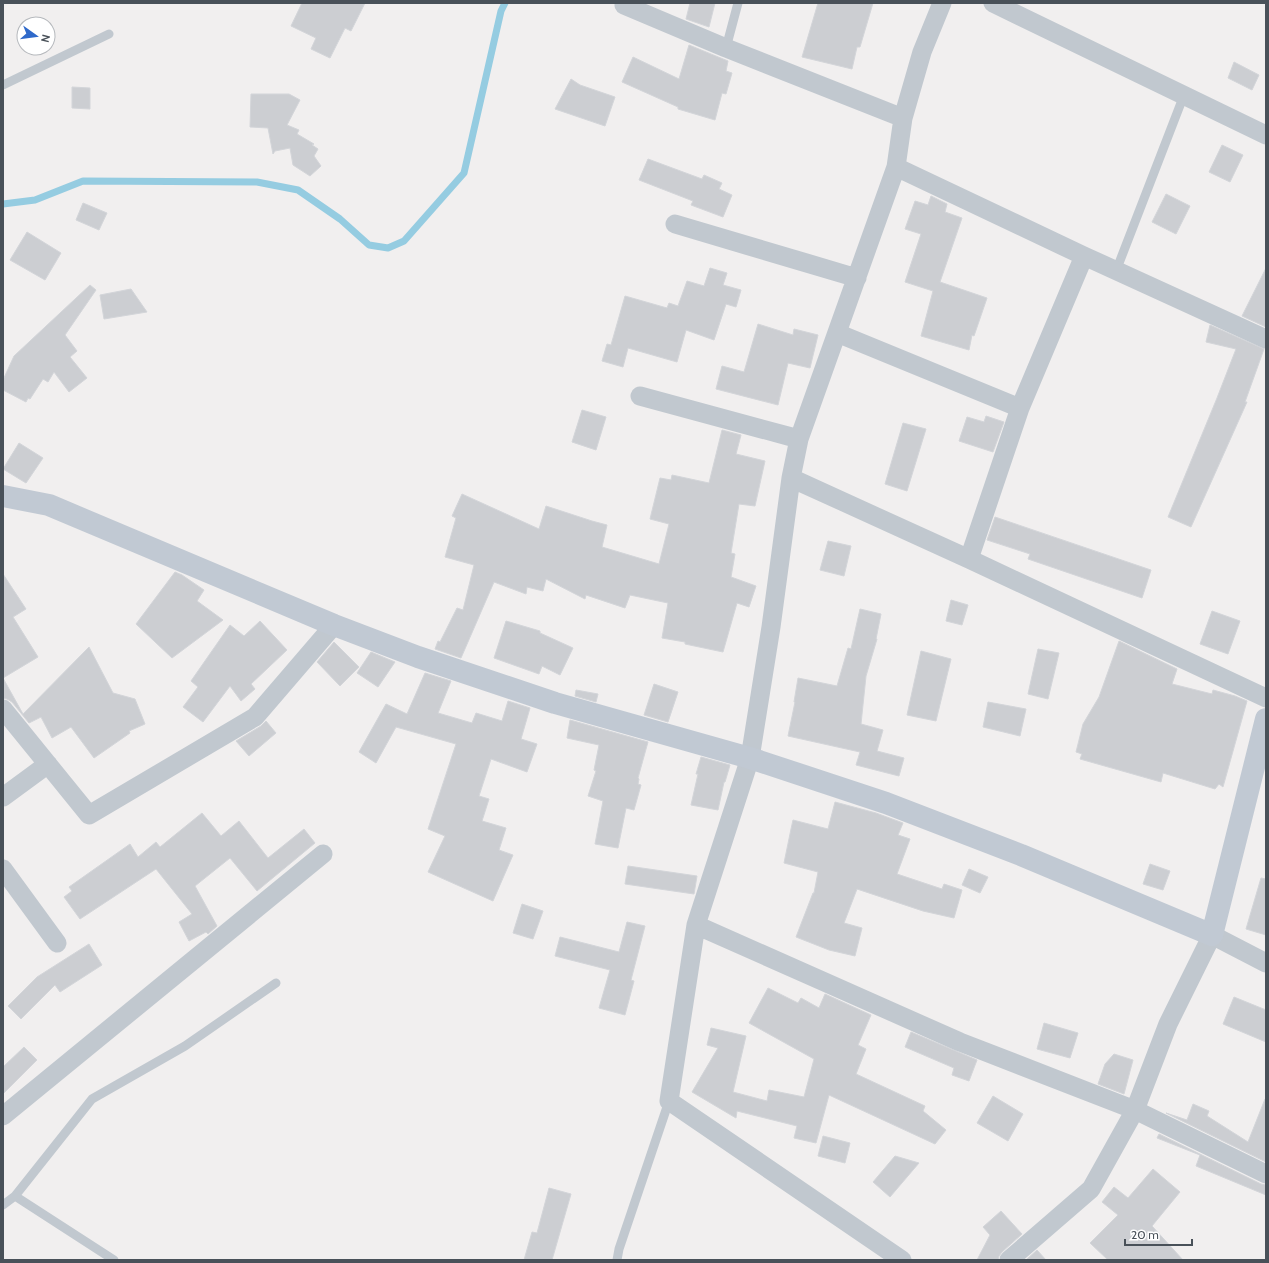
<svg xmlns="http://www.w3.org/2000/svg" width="1269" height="1263" viewBox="0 0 1269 1263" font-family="Cabin,sans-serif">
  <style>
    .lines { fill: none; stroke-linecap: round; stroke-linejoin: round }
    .stream { stroke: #95cce1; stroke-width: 7 }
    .building { fill: #ccced2; stroke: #d3d5d9 }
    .lane { stroke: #c1c8cf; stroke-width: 9 }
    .street { stroke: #c1c8cf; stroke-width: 19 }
    .secondary { stroke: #c1c9d3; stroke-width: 22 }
  </style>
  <rect width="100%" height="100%" fill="#f1efef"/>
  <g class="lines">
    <path class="stream" d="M 3,204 L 35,200 L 83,181 L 257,182 L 298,190 L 340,219 L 369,245 L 388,248 L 404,241 L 464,173 L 501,11 L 505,3"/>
  </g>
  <path class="building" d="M 302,3 L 365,3 L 351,31 L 345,28 L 330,58 L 311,49 L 316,38 L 291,26 Z
    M 690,3 L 715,3 L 709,27 L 686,19 Z
    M 818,3 L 873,3 L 860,47 L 857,47 L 852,69 L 802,57 Z
    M 689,45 L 728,61 L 726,71 L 732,73 L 726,94 L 722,93 L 715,120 L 678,109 L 678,107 L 622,82 L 633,57 L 679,79 Z
    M 1234,62 L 1259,75 L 1252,90 L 1228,78 Z
    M 571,79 L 580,85 L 615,97 L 605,126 L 555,109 Z
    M 72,87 L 90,88 L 90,109 L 72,108 Z
    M 251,94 L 289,94 L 300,100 L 287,125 L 299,130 L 297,134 L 314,144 L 312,145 L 318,149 L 314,156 L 321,166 L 310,176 L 293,165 L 290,148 L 275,151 L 273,154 L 268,128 L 250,127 Z
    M 1222,145 L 1243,155 L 1230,182 L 1209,172 Z
    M 648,159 L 702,179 L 704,175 L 722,183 L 719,189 L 732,195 L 723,217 L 691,205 L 693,201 L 639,180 Z
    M 1166,194 L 1190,206 L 1176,234 L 1152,222 Z
    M 931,196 L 947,204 L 945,212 L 962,218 L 940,282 L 987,298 L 974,336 L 972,335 L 969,350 L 921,336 L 933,291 L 905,282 L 921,234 L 905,229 L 915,201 L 928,205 Z
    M 83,203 L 107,213 L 99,230 L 76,220 Z
    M 27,232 L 61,253 L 45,280 L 10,260 Z
    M 710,268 L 727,273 L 723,285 L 741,290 L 736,307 L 726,304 L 714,340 L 686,330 L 677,362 L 628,348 L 623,367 L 602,361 L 607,344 L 611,345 L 625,296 L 667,308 L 669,303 L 678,306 L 687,281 L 704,286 Z
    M 1266,268 L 1266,327 L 1242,316 Z
    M 90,285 L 96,290 L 65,335 L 77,351 L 70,357 L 87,378 L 69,392 L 54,372 L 48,382 L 43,379 L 30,399 L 28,398 L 26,402 L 3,390 L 3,380 L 14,356 Z
    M 131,289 L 147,312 L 104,319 L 100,295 Z
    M 758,324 L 793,335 L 794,329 L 818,335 L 810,368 L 788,363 L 778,405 L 716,389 L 722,366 L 744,372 Z
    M 1210,325 L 1264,349 L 1245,402 L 1247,402 L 1191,527 L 1168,517 L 1217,398 L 1236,349 L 1206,342 Z
    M 582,410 L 606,417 L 596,450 L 572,442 Z
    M 986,416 L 1004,422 L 993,452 L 959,441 L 967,417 L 984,422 Z
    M 903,423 L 926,429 L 907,491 L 885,484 Z
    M 722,430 L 741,435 L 736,454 L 765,461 L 755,506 L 739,504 L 731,553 L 735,554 L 731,577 L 756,586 L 749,607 L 737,603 L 723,652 L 685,644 L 685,642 L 662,638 L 668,603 L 630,595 L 625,608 L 586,595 L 585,599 L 546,579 L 543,591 L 527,587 L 526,594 L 494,582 L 461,658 L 435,649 L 438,641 L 440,642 L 457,608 L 463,610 L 474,565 L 445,557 L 456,518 L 452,516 L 462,494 L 539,529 L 546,506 L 592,521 L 607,525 L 602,547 L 659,564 L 669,524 L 650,519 L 660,478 L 671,480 L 672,475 L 709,483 Z
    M 19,443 L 43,458 L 26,483 L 3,469 Z
    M 995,517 L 1151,570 L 1142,598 L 1028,559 L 1030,554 L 987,540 Z
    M 828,541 L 851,546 L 844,576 L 820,570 Z
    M 175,572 L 182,575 L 204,590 L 197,601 L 223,620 L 172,658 L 136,624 Z
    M 3,574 L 26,609 L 13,617 L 38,657 L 3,678 Z
    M 951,600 L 968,605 L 962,625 L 946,621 Z
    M 860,609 L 881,614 L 876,639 L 877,639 L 866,676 L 861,724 L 883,730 L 877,751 L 904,758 L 899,776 L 856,765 L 860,752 L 788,736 L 795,702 L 794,702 L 798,678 L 837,686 L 848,648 L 851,649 Z
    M 1212,611 L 1240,621 L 1228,654 L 1200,644 Z
    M 260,621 L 287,650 L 251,684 L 255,689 L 241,701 L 230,686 L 203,722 L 183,707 L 198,687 L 191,681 L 230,625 L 244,636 Z
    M 506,621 L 540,631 L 540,633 L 573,648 L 560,675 L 542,666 L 539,674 L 494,658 Z
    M 1119,641 L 1177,669 L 1172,684 L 1212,694 L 1213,690 L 1235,696 L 1247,701 L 1223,787 L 1219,784 L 1215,789 L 1163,773 L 1161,782 L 1080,759 L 1082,754 L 1076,752 L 1083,724 L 1099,697 Z
    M 334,642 L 359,667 L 340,686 L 317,662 Z
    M 89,647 L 113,693 L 135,699 L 145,724 L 129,731 L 130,733 L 94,758 L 71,727 L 52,738 L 41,717 L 29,723 L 12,702 L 7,699 L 3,698 L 3,678 L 23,714 Z
    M 1038,649 L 1059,653 L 1048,699 L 1028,694 Z
    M 921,651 L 951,659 L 936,721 L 907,715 Z
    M 371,652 L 395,662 L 378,687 L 357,673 Z
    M 425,673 L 451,681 L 438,713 L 472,723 L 476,713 L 502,721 L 508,701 L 530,708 L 521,739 L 537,744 L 527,772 L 491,759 L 479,796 L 489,799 L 482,821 L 506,828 L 499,850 L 513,855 L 493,901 L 428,872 L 445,836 L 428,829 L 456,744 L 396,727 L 376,763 L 359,752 L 386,704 L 407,714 Z
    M 654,684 L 678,692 L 668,722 L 644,715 Z
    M 576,690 L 598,694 L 596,702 L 575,696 Z
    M 988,702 L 1026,709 L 1020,736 L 983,727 Z
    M 570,720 L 648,742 L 638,778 L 639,779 L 638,784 L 641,785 L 634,810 L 626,808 L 618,848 L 595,844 L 603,801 L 588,796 L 596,771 L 594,770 L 599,745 L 567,738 Z
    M 266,721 L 276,733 L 249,756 L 236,741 L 261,726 Z
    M 701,757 L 730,765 L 725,782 L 724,782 L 718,810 L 691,805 L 698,774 L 696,774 Z
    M 835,802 L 876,813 L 903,823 L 898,835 L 910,839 L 897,874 L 942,889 L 944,884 L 962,890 L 954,918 L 923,911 L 857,889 L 844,923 L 862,928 L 855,956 L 829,950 L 796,937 L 813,893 L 814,893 L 818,872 L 784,863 L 791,829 L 793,820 L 828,829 Z
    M 202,813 L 221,836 L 239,821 L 268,858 L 304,829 L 315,843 L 257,891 L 230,858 L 195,886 L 217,926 L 208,934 L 206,932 L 189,941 L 179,922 L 192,914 L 156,869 L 80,919 L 64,897 L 72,891 L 69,887 L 130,844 L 138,857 L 156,842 L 160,847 Z
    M 1150,864 L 1170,871 L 1163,890 L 1143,884 Z
    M 628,866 L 697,876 L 694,894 L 625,884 Z
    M 969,869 L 988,877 L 980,893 L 962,885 Z
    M 1261,878 L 1266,879 L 1266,935 L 1246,929 Z
    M 522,904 L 543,911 L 533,939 L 513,933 Z
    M 627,922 L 645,926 L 631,980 L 634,981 L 625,1015 L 599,1008 L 610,970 L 555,956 L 560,937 L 619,952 Z
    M 89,944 L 102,965 L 60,992 L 55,985 L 21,1019 L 8,1006 L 37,977 Z
    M 768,988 L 798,1003 L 801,998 L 819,1008 L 825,994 L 871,1015 L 858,1045 L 866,1049 L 856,1074 L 925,1106 L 923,1111 L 946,1130 L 935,1144 L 829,1095 L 816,1143 L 794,1138 L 797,1126 L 737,1111 L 736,1118 L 692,1092 L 718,1048 L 707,1045 L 711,1028 L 746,1036 L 733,1092 L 767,1101 L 769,1090 L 804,1097 L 814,1059 L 749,1023 Z
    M 1234,997 L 1266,1010 L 1266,1042 L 1223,1024 Z
    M 1044,1023 L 1078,1033 L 1070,1058 L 1037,1049 Z
    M 911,1032 L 977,1060 L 969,1081 L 952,1075 L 954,1068 L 905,1047 Z
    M 24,1047 L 37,1060 L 3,1094 L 3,1067 Z
    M 1114,1054 L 1133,1060 L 1124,1094 L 1098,1084 L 1105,1064 Z
    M 993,1096 L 1023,1114 L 1008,1141 L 977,1123 Z
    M 1265,1099 L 1266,1099 L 1266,1162 L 1166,1113 L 1187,1120 L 1193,1104 L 1209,1111 L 1207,1116 L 1248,1142 Z
    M 1159,1134 L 1261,1184 L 1266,1185 L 1266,1195 L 1196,1166 L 1200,1155 L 1157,1138 Z
    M 823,1136 L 850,1143 L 845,1163 L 818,1156 Z
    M 895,1156 L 919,1163 L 890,1197 L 873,1182 Z
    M 1153,1169 L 1180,1192 L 1152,1226 L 1183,1260 L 1108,1260 L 1090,1243 L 1118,1215 L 1102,1202 L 1114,1187 L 1128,1198 Z
    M 549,1188 L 571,1194 L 552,1260 L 524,1260 L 532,1232 L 537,1233 Z
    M 1001,1211 L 1022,1234 L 1002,1252 L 999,1256 L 998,1260 L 977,1260 L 990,1235 L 983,1227 Z
    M 1037,1250 L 1046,1260 L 1026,1260 Z"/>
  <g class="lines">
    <path class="lane" d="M 726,48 L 738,3
      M 3,85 L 109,34
      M 1116,271 L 1184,95
      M 15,1196 L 114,1260
      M 3,1205 L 15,1196 L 92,1099 L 185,1046 L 276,983
      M 617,1260 L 619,1249 L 669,1101"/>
    <path class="street" d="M 993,3 L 1266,135
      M 624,5 L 726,48 L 903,118
      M 896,167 L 1084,256 L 1266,339
      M 675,224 L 857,278
      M 837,333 L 1020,408
      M 640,396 L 799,439
      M 791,478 L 969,559 L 1266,698
      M 969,559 L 1020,408 L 1084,256
      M 3,709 L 89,815 L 255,717 L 334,625
      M 3,797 L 48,764
      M 3,869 L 57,943
      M 696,925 L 960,1042 L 1135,1110 L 1266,1174
      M 3,1116 L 323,854
      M 902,1260 L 669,1101 L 696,925 L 750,758 L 771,627 L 791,478 L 799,439 L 896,167 L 903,118 L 922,52 L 942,3
      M 1009,1260 L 1091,1189 L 1135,1110 L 1168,1024 L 1212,935 L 1266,963"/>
    <path class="secondary" d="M 3,496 L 49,505 L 334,625 L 418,657 L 555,703 L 750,758 L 886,803 L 1021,855 L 1212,935 L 1266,719"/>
  </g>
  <rect width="1269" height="1263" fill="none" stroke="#495159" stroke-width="8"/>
  <g transform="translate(36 36) rotate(104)"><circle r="19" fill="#ffffff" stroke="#b6b9bd"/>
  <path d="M0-3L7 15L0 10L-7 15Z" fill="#2f69ca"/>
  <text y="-6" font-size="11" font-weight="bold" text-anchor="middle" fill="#495159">N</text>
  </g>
  <path d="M1125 1239v6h67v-6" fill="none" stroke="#495159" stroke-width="2"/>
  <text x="1131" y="1239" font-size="12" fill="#495159" stroke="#ffffff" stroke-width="3" paint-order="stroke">20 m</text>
</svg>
